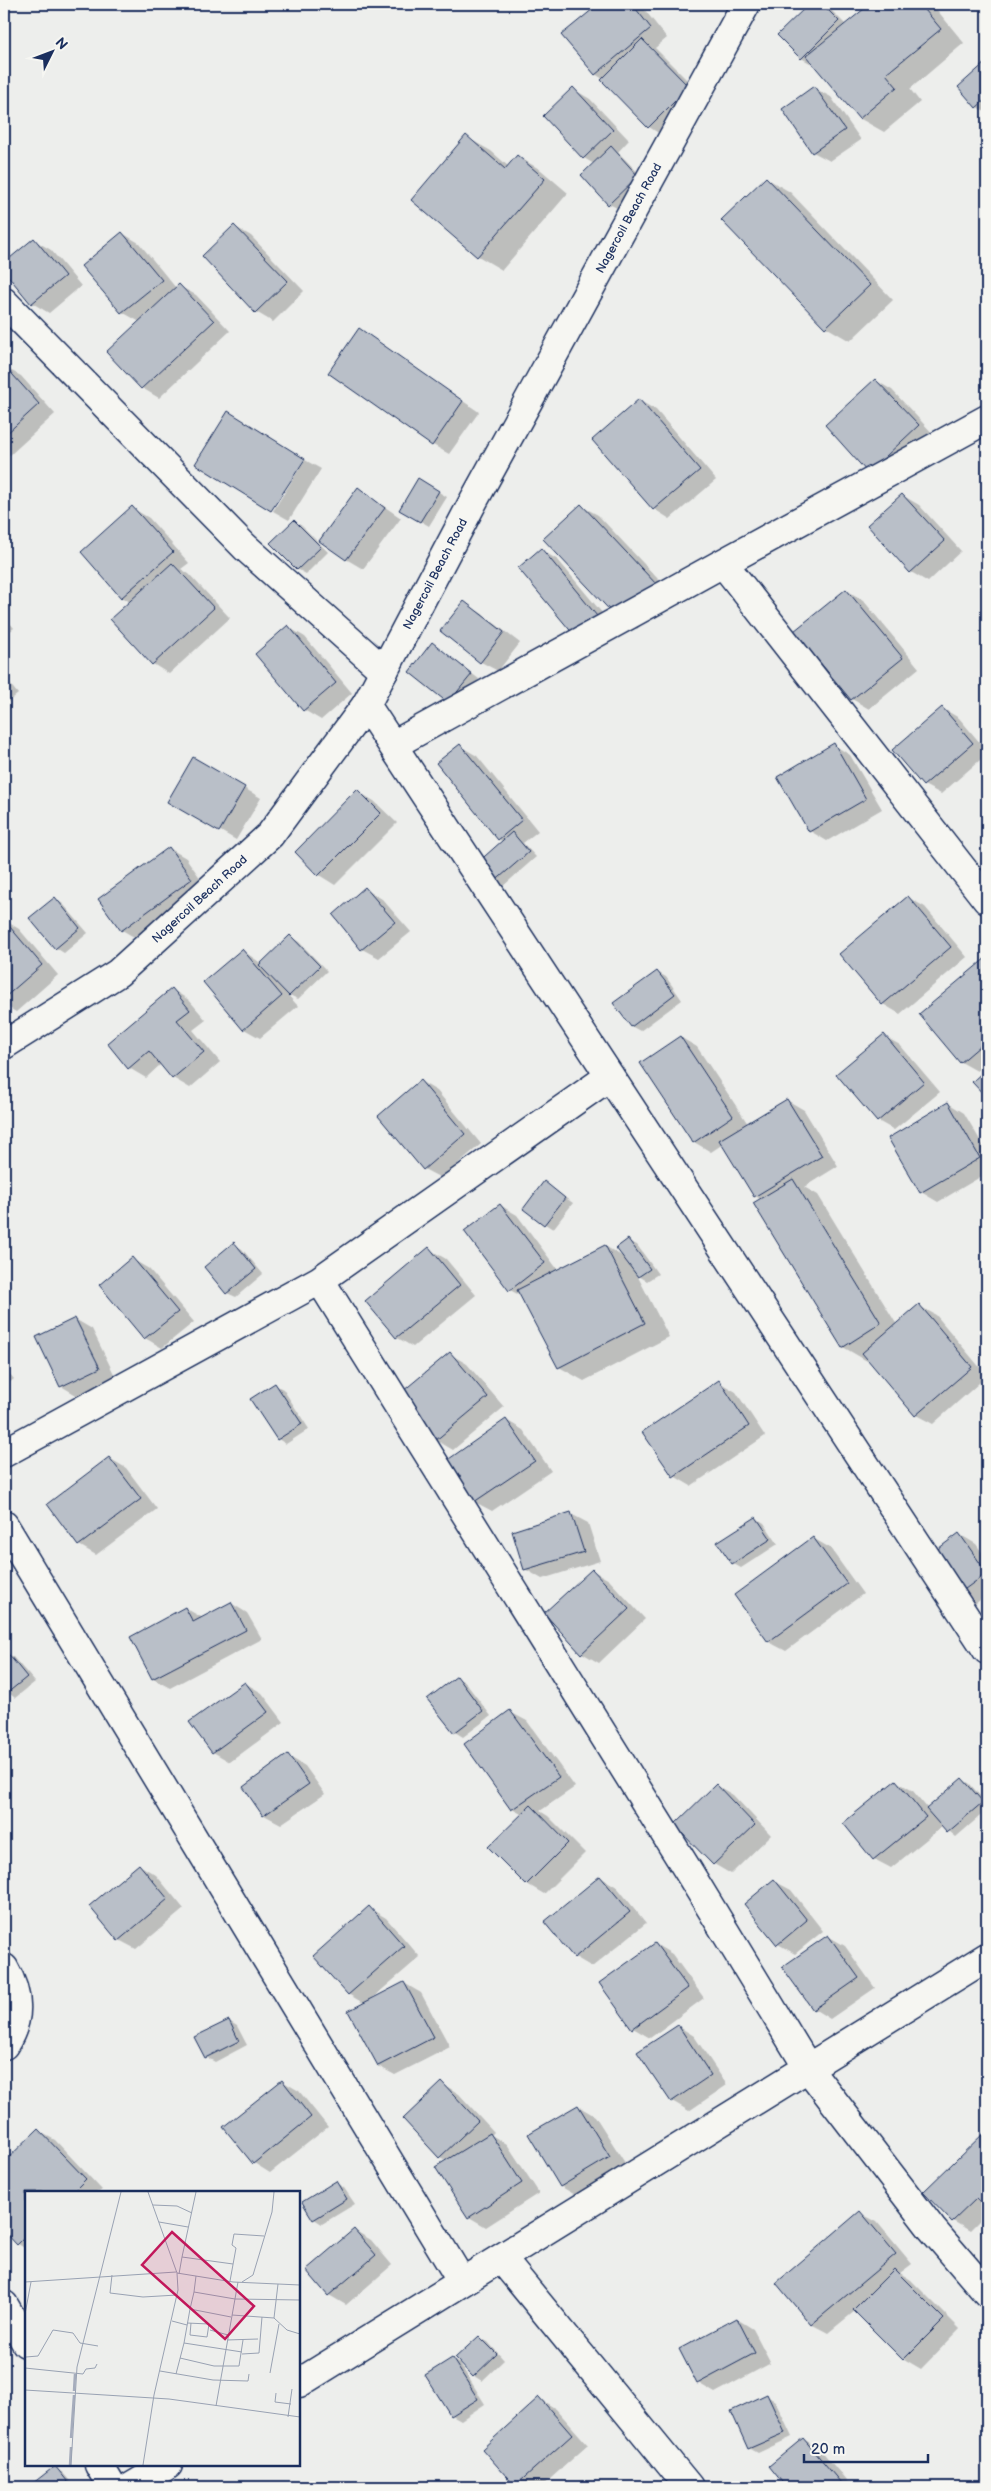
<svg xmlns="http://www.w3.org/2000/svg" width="991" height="2491" viewBox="0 0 991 2491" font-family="'Balsamiq Sans',sans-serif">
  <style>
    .shadow { fill: #0003 }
    .building { fill: #b9bfc8; stroke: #1b2f5e }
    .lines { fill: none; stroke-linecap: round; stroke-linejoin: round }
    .minor-casing { stroke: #1b2f5e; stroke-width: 31 }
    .major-casing { stroke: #1b2f5e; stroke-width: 31 }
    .minor { stroke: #f6f6f2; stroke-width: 28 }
    .major { stroke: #f6f6f2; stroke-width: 28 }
    .labels { text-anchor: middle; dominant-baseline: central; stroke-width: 4; stroke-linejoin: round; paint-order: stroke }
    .street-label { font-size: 12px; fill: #1b2f5e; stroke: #f6f6f2 }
    .inset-river { fill: none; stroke: #a5acbc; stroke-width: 2.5 }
    .inset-road { fill: none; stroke: #99a2b3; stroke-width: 1 }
    .view { fill: #c2185b; fill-opacity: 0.15; stroke: #c2185b; stroke-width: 2.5 }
    .inset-edge { fill: none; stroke: #1b2f5e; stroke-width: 2.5 }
  </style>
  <rect width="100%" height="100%" fill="#edeeec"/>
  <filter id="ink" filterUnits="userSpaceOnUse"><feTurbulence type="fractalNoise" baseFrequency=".02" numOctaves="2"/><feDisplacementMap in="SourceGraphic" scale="10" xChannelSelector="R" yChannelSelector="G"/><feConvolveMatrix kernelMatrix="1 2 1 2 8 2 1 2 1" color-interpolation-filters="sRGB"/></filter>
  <g filter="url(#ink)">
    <path class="shadow" d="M 601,4 L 640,4 L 667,38 L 655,48 L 705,98 L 665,137 L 649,127 L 603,79 L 595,74 L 563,35 Z
      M 811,4 L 825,4 L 846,25 L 872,4 L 932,4 L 964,43 L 910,89 L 920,102 L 884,132 L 859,118 L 812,61 L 810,63 L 801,58 L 779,35 Z
      M 987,63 L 987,110 L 985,112 L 977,107 L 960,87 Z
      M 814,88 L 831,97 L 861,140 L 830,161 L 813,152 Z
      M 573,89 L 590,99 L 629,140 L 618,152 L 646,181 L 617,208 L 609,204 L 594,164 L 584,158 L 545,116 Z
      M 466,137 L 491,151 L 508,166 L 517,156 L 541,170 L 568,193 L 502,270 L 478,256 L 413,199 Z
      M 4,175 L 8,179 L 4,183 Z
      M 766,178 L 790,192 L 893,300 L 850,341 L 826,327 L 723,220 Z
      M 234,226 L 251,236 L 304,291 L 273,322 L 256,312 L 203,256 Z
      M 122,233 L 139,243 L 176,288 L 179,286 L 196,295 L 230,331 L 159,398 L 142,388 L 108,352 L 140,322 L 122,312 Z
      M 34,240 L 51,250 L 81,286 L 49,313 L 32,303 L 4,269 L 4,265 Z
      M 359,330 L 479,412 L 449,454 L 433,445 Z
      M 4,367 L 21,376 L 55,414 L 10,455 L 4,452 Z
      M 875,380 L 892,390 L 935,436 L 869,472 Z
      M 640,401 L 656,410 L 716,480 L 670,519 L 654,509 Z
      M 305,460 L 321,469 L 289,520 L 273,511 Z
      M 419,480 L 447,497 L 429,526 L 400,509 Z
      M 359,489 L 401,518 L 363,569 L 346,559 Z
      M 902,495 L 919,505 L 961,551 L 928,582 L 911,572 Z
      M 581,506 L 598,515 L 673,595 L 637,629 L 620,619 Z
      M 132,508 L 149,518 L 189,563 L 181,569 L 189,574 L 230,618 L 169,674 L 153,664 L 130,602 L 122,597 Z
      M 294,521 L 302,526 L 328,552 L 306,574 L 297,569 Z
      M 541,550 L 558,560 L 613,626 L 592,643 Z
      M 846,590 L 863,600 L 919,668 L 869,709 L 852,699 Z
      M 464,603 L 481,613 L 520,643 L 498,671 L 481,662 Z
      M 4,616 L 14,628 L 4,636 Z
      M 288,627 L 305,637 L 352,693 L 321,720 L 304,710 Z
      M 433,644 L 479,679 L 457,707 Z
      M 4,677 L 18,694 L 4,705 Z
      M 942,708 L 959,718 L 987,751 L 987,754 L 941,794 L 924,785 Z
      M 834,745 L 850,755 L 882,809 L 827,841 L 810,831 Z
      M 460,746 L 477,756 L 538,831 L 523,843 L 536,857 L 502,887 L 494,882 L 503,842 L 499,839 Z
      M 194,759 L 261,798 L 236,840 L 169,801 Z
      M 357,791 L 374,801 L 397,823 L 335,885 L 319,875 Z
      M 169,848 L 186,858 L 208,889 L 139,940 L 122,930 Z
      M 365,889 L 382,899 L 411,932 L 379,958 L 362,949 Z
      M 909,898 L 925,907 L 967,957 L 900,1014 L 883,1004 Z
      M 55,899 L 63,904 L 88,933 L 64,953 L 56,948 Z
      M 4,920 L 19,929 L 58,975 L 16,1012 L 4,1005 Z
      M 291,937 L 299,942 L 327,971 L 298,999 L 287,994 L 298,1006 L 260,1038 L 244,1029 L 242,950 L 262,964 Z
      M 987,958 L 987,1063 L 977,1071 L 961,1062 Z
      M 657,972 L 666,977 L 682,1000 L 640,1031 L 631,1026 Z
      M 173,990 L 189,1000 L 206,1020 L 193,1030 L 220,1062 L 190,1088 L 173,1078 L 161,1064 L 146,1078 L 129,1068 Z
      M 884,1036 L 900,1045 L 940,1092 L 894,1130 L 878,1121 Z
      M 680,1037 L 697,1047 L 748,1124 L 787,1100 L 804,1110 L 838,1166 L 804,1187 L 818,1195 L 897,1325 L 919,1306 L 936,1315 L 987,1376 L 933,1424 L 916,1415 L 869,1360 L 867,1361 L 843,1347 L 762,1200 L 755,1196 L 723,1144 L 711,1152 L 694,1142 Z
      M 420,1081 L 437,1091 L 481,1144 L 441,1178 L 424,1169 Z
      M 948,1103 L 964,1113 L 987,1152 L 987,1173 L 938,1202 L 921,1192 Z
      M 544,1183 L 573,1203 L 553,1229 L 545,1224 Z
      M 500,1205 L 517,1215 L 558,1270 L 605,1246 L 625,1258 L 628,1241 L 637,1245 L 658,1274 L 647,1281 L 637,1275 L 669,1337 L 584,1381 L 559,1367 L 523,1297 L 510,1290 Z
      M 234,1244 L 242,1249 L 263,1274 L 236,1297 L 227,1293 Z
      M 429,1249 L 446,1259 L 476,1295 L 413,1347 L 396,1337 Z
      M 132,1259 L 149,1269 L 194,1322 L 162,1348 L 145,1338 L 101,1285 Z
      M 75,1319 L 92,1329 L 116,1378 L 78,1396 L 61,1386 L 38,1337 Z
      M 450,1354 L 467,1364 L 504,1407 L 453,1450 L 436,1440 Z
      M 4,1367 L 14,1379 L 4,1387 Z
      M 719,1382 L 736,1392 L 765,1436 L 691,1486 L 674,1476 Z
      M 275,1385 L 283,1389 L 309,1429 L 286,1444 L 278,1439 Z
      M 506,1420 L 523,1430 L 551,1471 L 492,1511 L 475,1502 L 447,1462 Z
      M 109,1458 L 126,1468 L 157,1509 L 96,1555 L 79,1545 L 49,1504 Z
      M 571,1514 L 588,1523 L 600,1561 L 542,1579 L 525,1569 Z
      M 756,1518 L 764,1523 L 778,1544 L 741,1568 L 732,1563 Z
      M 959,1534 L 976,1544 L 987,1559 L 987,1595 L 968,1609 L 951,1599 Z
      M 813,1538 L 830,1548 L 863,1594 L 786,1651 L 769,1642 L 735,1596 Z
      M 592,1570 L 609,1580 L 645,1619 L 599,1663 L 582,1653 Z
      M 231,1603 L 247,1613 L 262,1639 L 170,1688 L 153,1679 L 131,1637 L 185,1608 L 203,1618 Z
      M 5,1652 L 13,1657 L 35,1682 L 15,1698 L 4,1689 Z
      M 457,1678 L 465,1682 L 491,1716 L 463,1737 L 455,1732 L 429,1699 Z
      M 245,1683 L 262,1693 L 284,1722 L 230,1762 L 213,1752 Z
      M 510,1712 L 527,1721 L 575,1787 L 540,1811 L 548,1816 L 585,1853 L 544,1894 L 527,1884 L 523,1815 L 512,1809 L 465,1744 Z
      M 288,1756 L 305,1766 L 325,1794 L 281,1824 L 264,1815 Z
      M 962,1779 L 970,1784 L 987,1804 L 987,1810 L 956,1837 L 943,1826 L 891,1868 L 874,1859 L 896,1781 L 913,1791 L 928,1809 Z
      M 716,1785 L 733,1795 L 771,1835 L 731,1874 L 714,1864 Z
      M 139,1865 L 156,1875 L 184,1909 L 136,1949 L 119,1940 Z
      M 600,1877 L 617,1887 L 646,1923 L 592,1967 L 575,1957 Z
      M 774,1881 L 791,1890 L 823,1931 L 795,1954 L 778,1944 Z
      M 369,1908 L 386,1918 L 420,1957 L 370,2000 L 404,1983 L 421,1993 L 450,2047 L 395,2075 L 378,2066 L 365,2004 L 348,1994 Z
      M 828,1936 L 845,1946 L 875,1988 L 830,2019 L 814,2009 Z
      M 655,1944 L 672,1954 L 704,1998 L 650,2038 L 633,2028 Z
      M 229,2021 L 237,2026 L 247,2045 L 215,2062 L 206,2057 Z
      M 678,2026 L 694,2036 L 727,2085 L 689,2111 L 672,2101 Z
      M 282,2081 L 299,2091 L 328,2127 L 270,2173 L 254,2163 Z
      M 443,2084 L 459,2094 L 494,2132 L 491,2135 L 507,2144 L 539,2193 L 486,2227 L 469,2217 L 437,2168 L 447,2161 L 440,2157 Z
      M 578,2106 L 595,2116 L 627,2166 L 577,2196 L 560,2186 Z
      M 38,2131 L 55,2140 L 102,2190 L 99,2192 L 26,2192 L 26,2249 L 18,2244 L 4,2229 L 4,2164 Z
      M 987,2132 L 987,2214 L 970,2231 L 953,2221 L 925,2192 Z
      M 336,2183 L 344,2188 L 355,2204 L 322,2224 L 314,2219 Z
      M 860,2213 L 877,2222 L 912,2264 L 900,2273 L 911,2280 L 960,2329 L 921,2369 L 904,2359 L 855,2311 L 828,2333 L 811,2324 Z
      M 354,2230 L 371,2240 L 392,2265 L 346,2305 L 329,2295 Z
      M 737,2319 L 753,2329 L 771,2363 L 715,2393 L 698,2383 Z
      M 480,2338 L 488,2342 L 504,2360 L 482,2381 L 474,2376 L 457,2358 Z
      M 452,2360 L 460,2364 L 485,2404 L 461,2420 L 452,2415 L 426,2376 Z
      M 767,2396 L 775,2401 L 792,2437 L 758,2453 L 749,2448 Z
      M 540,2399 L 556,2409 L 588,2445 L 541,2487 L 520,2487 L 516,2485 Z
      M 803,2439 L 820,2449 L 852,2487 L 788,2487 L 770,2466 Z
      M 55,2468 L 63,2473 L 75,2487 L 30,2487 Z"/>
    <path class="building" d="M 599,4 L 632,4 L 651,28 L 595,75 L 561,35 Z
      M 809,4 L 822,4 L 839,21 L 801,59 L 777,35 Z
      M 870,4 L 920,4 L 941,29 L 886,74 L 897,87 L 859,119 L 806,56 Z
      M 642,39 L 689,87 L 648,128 L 601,80 Z
      M 987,61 L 987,98 L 976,108 L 958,87 Z
      M 814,86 L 845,130 L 812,153 L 782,109 Z
      M 573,87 L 613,130 L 583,159 L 543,116 Z
      M 466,135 L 505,169 L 517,155 L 545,179 L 477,257 L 411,200 Z
      M 611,146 L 638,176 L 608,205 L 581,175 Z
      M 766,177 L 870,285 L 825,328 L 721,220 Z
      M 234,225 L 288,281 L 255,313 L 202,256 Z
      M 122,232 L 162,280 L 121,313 L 81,266 Z
      M 34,238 L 65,276 L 31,304 L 4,271 L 4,263 Z
      M 179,284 L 214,321 L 141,389 L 106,352 Z
      M 359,328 L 463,401 L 432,446 L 328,373 Z
      M 4,365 L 39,404 L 4,436 Z
      M 875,379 L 919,425 L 868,473 L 825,425 Z
      M 639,399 L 700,470 L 653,510 L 592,440 Z
      M 228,411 L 305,459 L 271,511 L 195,464 Z
      M 418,478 L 439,491 L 420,522 L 399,510 Z
      M 358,487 L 385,508 L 346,560 L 319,541 Z
      M 902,494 L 945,541 L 910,573 L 867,525 Z
      M 581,504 L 657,585 L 619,620 L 543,539 Z
      M 132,506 L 173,552 L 121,598 L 81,552 Z
      M 294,520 L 321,547 L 297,570 L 270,543 Z
      M 541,548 L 597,616 L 574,635 L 518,568 Z
      M 172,563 L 214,608 L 152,665 L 110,619 Z
      M 846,589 L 903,658 L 851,700 L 794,631 Z
      M 464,601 L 504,632 L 480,663 L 440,631 Z
      M 288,625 L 336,683 L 303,711 L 255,654 Z
      M 432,642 L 472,674 L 448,703 L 409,672 Z
      M 942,707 L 973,743 L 923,786 L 892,750 Z
      M 834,743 L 866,799 L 809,832 L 777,777 Z
      M 460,744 L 522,820 L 498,840 L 436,763 Z
      M 193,757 L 245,787 L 219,832 L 167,802 Z
      M 357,789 L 381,813 L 318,876 L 295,852 Z
      M 512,832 L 529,852 L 493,883 L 476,864 Z
      M 169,847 L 192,879 L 121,931 L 98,899 Z
      M 365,887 L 395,922 L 361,950 L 333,915 Z
      M 908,896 L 951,947 L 882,1005 L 839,954 Z
      M 55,897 L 80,928 L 55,949 L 29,918 Z
      M 4,920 L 42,965 L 4,998 Z
      M 290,935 L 320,966 L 289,996 L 259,965 Z
      M 242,949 L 282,996 L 243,1030 L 203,982 Z
      M 987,957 L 987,1040 L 960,1063 L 919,1014 Z
      M 657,971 L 675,994 L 631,1027 L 613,1003 Z
      M 172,988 L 190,1010 L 177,1020 L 204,1052 L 172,1079 L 149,1051 L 128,1069 L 107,1043 Z
      M 884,1034 L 924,1082 L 877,1122 L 836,1074 Z
      M 680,1036 L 733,1116 L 693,1143 L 640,1063 Z
      M 987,1068 L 987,1098 L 972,1082 Z
      M 420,1080 L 465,1134 L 423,1170 L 378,1116 Z
      M 787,1099 L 822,1156 L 754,1197 L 719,1140 Z
      M 948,1102 L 980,1158 L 920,1193 L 888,1138 Z
      M 793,1179 L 881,1323 L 842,1348 L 753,1203 Z
      M 544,1181 L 565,1198 L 544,1225 L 523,1209 Z
      M 500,1204 L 545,1263 L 509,1291 L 464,1231 Z
      M 628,1239 L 650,1269 L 638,1277 L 616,1248 Z
      M 234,1242 L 256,1269 L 226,1294 L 204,1267 Z
      M 605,1245 L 645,1323 L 558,1368 L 517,1290 Z
      M 429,1247 L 460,1285 L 396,1338 L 365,1301 Z
      M 132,1257 L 178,1312 L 144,1339 L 99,1285 Z
      M 919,1304 L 972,1367 L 915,1416 L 862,1353 Z
      M 75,1318 L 100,1368 L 60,1387 L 36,1337 Z
      M 450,1352 L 488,1397 L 435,1441 L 397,1396 Z
      M 719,1380 L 749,1426 L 673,1477 L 642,1432 Z
      M 275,1383 L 302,1424 L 277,1440 L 250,1399 Z
      M 506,1419 L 535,1461 L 474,1502 L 446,1461 Z
      M 109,1457 L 141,1499 L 78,1546 L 47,1504 Z
      M 571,1512 L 584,1552 L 524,1570 L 512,1531 Z
      M 756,1517 L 771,1539 L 732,1564 L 717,1542 Z
      M 959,1533 L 987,1573 L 950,1600 L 922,1561 Z
      M 813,1537 L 847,1584 L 768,1642 L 734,1595 Z
      M 592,1569 L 629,1609 L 581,1654 L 544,1613 Z
      M 231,1602 L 246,1630 L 152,1679 L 130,1637 L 185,1607 L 193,1622 Z
      M 5,1650 L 27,1677 L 6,1694 L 4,1691 Z
      M 457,1676 L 483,1711 L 454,1733 L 427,1699 Z
      M 245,1682 L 268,1712 L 212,1753 L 189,1722 Z
      M 510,1710 L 559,1777 L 511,1810 L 464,1744 Z
      M 288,1754 L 309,1784 L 263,1816 L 243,1787 Z
      M 962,1778 L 983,1802 L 947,1833 L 926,1809 Z
      M 896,1780 L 926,1817 L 873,1860 L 843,1823 Z
      M 716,1784 L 755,1825 L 713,1865 L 674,1825 Z
      M 531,1805 L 568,1843 L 526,1885 L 488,1847 Z
      M 139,1864 L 168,1899 L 118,1941 L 89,1906 Z
      M 600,1876 L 630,1912 L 574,1958 L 544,1922 Z
      M 774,1879 L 807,1920 L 777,1945 L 744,1904 Z
      M 369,1906 L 404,1946 L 348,1995 L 313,1956 Z
      M 828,1935 L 859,1978 L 813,2010 L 782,1967 Z
      M 655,1943 L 688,1988 L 632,2029 L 599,1983 Z
      M 404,1982 L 434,2037 L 378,2066 L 348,2011 Z
      M 229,2020 L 239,2041 L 205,2058 L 194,2037 Z
      M 678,2025 L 711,2075 L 671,2102 L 637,2052 Z
      M 282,2080 L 311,2117 L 253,2164 L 223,2127 Z
      M 442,2082 L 478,2121 L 439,2158 L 403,2119 Z
      M 578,2105 L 610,2157 L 560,2187 L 528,2134 Z
      M 38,2129 L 86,2179 L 73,2192 L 26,2192 L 26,2236 L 17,2245 L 4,2231 L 4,2162 Z
      M 987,2130 L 987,2209 L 977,2198 L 952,2222 L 923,2192 Z
      M 490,2133 L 522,2183 L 468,2218 L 435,2167 Z
      M 336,2181 L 347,2199 L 313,2220 L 302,2202 Z
      M 860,2211 L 896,2254 L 811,2325 L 776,2283 Z
      M 354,2229 L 376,2255 L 328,2296 L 306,2270 Z
      M 894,2269 L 944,2319 L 903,2360 L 853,2310 Z
      M 737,2318 L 755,2353 L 697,2384 L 679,2349 Z
      M 479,2336 L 497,2354 L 473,2377 L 455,2358 Z
      M 452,2358 L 478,2399 L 451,2416 L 425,2375 Z
      M 767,2394 L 785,2433 L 748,2449 L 731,2411 Z
      M 539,2397 L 572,2435 L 515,2486 L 482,2449 Z
      M 803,2438 L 841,2483 L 835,2487 L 786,2487 L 769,2466 Z
      M 55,2466 L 72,2487 L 28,2487 Z"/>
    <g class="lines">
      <g class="minor-casing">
        <path id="minor" d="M 4,302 L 245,547 L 384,671
          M 723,563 L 987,419
          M 366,705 L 987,1650
          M 393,745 L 723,563 L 987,900
          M 320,1280 L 610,1076
          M 4,1453 L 320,1280 L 687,1869 L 808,2068 L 932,2229 L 987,2293
          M 4,1525 L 462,2282
          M 4,1968 C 20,1995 21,2019 4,2045
          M 501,2258 L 689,2487
          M 4,2305 L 26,2343
          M 299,2383 L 987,1957
          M 99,2465 L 112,2487
          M 131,2487 L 168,2465"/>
      </g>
      <g class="major-casing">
        <g id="major">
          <path id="s1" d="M 4,1045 L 118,973 L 270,835 L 366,705 L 474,500 L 746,4"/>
        </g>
      </g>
      <use href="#minor" class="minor"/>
      <use href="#major" class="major"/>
    </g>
  </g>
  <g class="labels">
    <g class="street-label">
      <text stroke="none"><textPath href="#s1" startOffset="1055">Nagercoil Beach Road</textPath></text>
      <text stroke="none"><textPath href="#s1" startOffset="650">Nagercoil Beach Road</textPath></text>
      <text stroke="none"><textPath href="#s1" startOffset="245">Nagercoil Beach Road</textPath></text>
    </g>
  </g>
  <g transform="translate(25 2191)">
    <rect width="275" height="275" fill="#edeeec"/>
    <path class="inset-river" d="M 49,200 L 50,183M 46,247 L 49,204M 45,274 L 46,256"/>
    <path class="inset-road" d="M 128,14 L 152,15 L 167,22M 275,30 L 275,52M 134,31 L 163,36M 157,66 L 171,1M 152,82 L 208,91 L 275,94M 154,83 L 157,66 L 208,73M 87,84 L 85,102 L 118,106 L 152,104M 205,90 L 211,57 L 207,54 L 209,43 L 239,45M 0,91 L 151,81M 217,91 L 228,84 L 247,21 L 249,1M 169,101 L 171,85M 0,123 L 6,91M 207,124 L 249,127 L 253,93M 206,126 L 165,118 L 169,101 L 210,108 L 275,109M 249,127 L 262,139 L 275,143M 147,130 L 162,134M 162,132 L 184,133 L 182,146 L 165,144 L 166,132M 185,139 L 203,144M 202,149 L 233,148M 159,152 L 165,118M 217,163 L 234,162 L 237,126M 1,166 L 13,165 L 28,139 L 48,142 L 55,152 L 73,155M 155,167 L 189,175 L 214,175 L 218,149M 0,177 L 58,183 L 61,178 L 70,177 L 72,173M 135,180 L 188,189 L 223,190 L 224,183M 245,182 L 254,133M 151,183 L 159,152 L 217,161M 0,199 L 144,208 L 275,226M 251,202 L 250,211 L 266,213M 191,215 L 213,91M 263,226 L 267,198M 46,274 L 52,176 L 96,1M 118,274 L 129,204 L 153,99 L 152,82 L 123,1"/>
    <path class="view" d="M 147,41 L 229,115 L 200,148 L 117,74 Z"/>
    <rect width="275" height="275" class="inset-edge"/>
  </g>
  <rect width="991" height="2491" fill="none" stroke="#f6f6f2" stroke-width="20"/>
  <rect x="10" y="10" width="971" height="2471" fill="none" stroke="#1b2f5e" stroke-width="2" filter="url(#ink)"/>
  <g transform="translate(52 52) rotate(48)" stroke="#f6f6f2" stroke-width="4" paint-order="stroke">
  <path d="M0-4L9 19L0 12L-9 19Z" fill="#1b2f5e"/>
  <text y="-8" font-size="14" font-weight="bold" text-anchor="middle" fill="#1b2f5e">N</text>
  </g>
  <path d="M804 2454v8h124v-8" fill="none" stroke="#1b2f5e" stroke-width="2.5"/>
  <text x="811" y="2454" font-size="15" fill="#1b2f5e" stroke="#f6f6f2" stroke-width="4" paint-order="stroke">20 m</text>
</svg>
